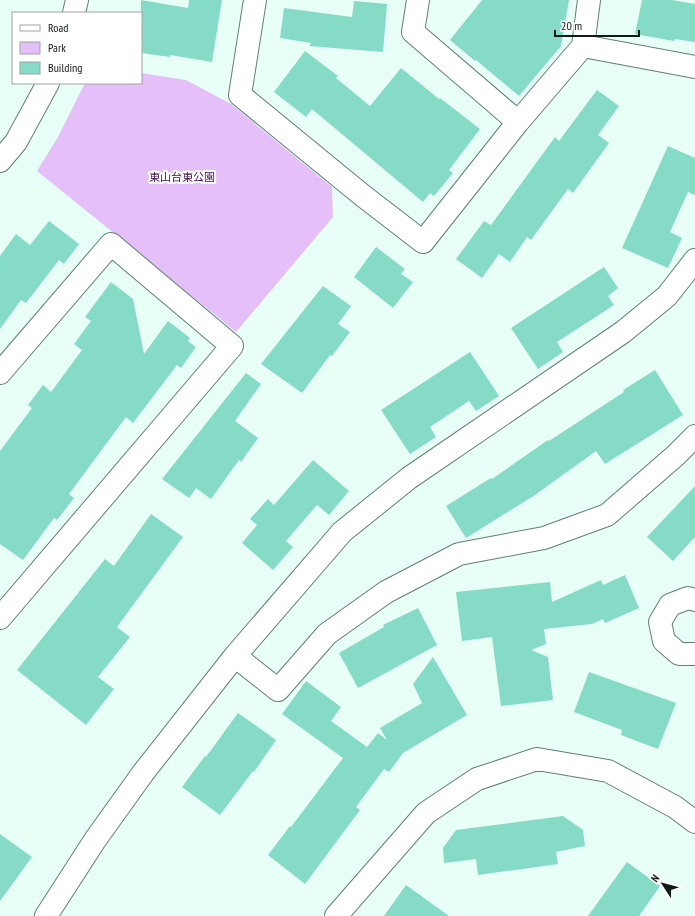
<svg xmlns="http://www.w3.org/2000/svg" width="695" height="916" viewBox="0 0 695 916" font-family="'PT Sans Narrow','Noto Sans JP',sans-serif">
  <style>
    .green { fill: #e5c0f8 }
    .building { fill: #86dbc6 }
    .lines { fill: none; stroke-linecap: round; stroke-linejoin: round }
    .minor-casing { stroke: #637d76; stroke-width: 24 }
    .minor { stroke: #fff; stroke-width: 22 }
    .labels { text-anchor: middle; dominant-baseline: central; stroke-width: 4; stroke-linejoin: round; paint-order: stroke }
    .park-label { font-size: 11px; fill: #401053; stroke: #fff }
  </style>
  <rect width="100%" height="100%" fill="#e8fff8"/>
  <path class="green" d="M 141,73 L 186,80 L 231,104 L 332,187 L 333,217 L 236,332 L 37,171 L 58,137 L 85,83 L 141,83 Z"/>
  <path class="building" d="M 141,0 L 188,8 L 189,0 L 222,0 L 212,62 L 170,55 L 170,57 L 141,53 Z
    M 482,0 L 569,0 L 561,46 L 519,96 L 476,60 L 475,61 L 450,40 Z
    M 642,0 L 672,0 L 695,4 L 695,42 L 675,39 L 674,41 L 635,34 Z
    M 354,1 L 387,4 L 383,52 L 309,46 L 311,43 L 280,38 L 284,8 L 352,17 Z
    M 305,51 L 338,76 L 336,78 L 370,106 L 401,68 L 439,99 L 440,98 L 480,129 L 449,170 L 453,173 L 434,196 L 430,193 L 423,202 L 312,109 L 306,117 L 274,92 Z
    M 597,90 L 619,106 L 598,135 L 609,143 L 573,193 L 568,189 L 531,240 L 527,237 L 510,262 L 499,254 L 482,278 L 456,259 L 484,221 L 491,225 L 555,137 L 559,141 Z
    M 668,146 L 695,158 L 695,195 L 688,192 L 670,232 L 682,238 L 668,268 L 622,248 Z
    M 49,221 L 79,244 L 64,264 L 59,260 L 26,303 L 21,300 L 0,329 L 0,256 L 16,234 L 30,245 Z
    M 376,247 L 405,269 L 401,274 L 413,282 L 393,308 L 354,277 Z
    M 604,267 L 618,288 L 608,296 L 614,305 L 557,342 L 563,352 L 538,369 L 511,328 Z
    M 111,282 L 133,299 L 144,354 L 168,321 L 190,338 L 188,341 L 196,347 L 181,368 L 177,365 L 133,423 L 126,417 L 69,494 L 74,498 L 57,520 L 54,518 L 23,560 L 0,544 L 0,451 L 32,408 L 28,405 L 43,385 L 51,392 L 82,350 L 74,344 L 91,321 L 85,317 Z
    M 323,286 L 351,306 L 338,324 L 350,332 L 332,356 L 330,355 L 302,393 L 261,364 Z
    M 470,352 L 499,396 L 476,411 L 469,401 L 430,427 L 436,437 L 410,454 L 381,410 Z
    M 655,370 L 683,415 L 605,464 L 596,451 L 535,495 L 466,538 L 446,506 L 491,478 L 492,479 L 548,440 L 549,441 L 624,392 L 623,390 Z
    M 246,373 L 261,384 L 235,421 L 258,438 L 241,462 L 239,460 L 211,499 L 196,488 L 189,498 L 162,479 Z
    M 313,460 L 349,491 L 329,515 L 317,505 L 286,541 L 293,547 L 273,570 L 242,543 L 257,525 L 250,519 L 268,499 L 274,505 Z
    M 695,486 L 695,537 L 673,561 L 647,537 Z
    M 151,514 L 183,537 L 117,627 L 130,637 L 98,677 L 114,689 L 86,725 L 17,670 L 105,559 L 114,566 Z
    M 625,575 L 639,608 L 605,623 L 603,619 L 592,624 L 544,629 L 546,644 L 531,650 L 548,657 L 553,700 L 501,706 L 492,637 L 462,641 L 456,592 L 550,582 L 552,602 L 601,580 L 603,585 Z
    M 418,608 L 437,645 L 358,688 L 339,653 L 384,627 L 383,625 Z
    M 433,657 L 467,715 L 403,753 L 389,772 L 384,769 L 356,807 L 360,810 L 305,884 L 268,855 L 290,826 L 291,827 L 343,758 L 282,714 L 306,681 L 341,707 L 331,721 L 367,747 L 378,733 L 387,740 L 380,728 L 422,703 L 413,684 Z
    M 589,672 L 676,703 L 658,749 L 621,735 L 622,730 L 574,712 Z
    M 238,713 L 276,740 L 254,772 L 253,771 L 220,815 L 182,787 L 205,756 L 206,757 Z
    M 563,816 L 583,830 L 585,846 L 556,852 L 558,864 L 478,875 L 476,859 L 444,863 L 443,848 L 456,830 Z
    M 0,834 L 32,857 L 0,901 Z
    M 627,862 L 660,886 L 639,916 L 588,916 Z
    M 406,885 L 449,916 L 384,916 Z"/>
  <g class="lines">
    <g class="minor-casing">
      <path id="minor" d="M 255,0 L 240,95 L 362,195 L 423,242 L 518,122 L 583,46 L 695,67
        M 418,0 L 413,32 L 518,122
        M 74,13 L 77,0
        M 583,46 L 589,0
        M 0,161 L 16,142 L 48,83
        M 0,373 L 111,244 L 232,346 L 0,618
        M 695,600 L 688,598 L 670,605 L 660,622 L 664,641 L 679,654 L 695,654
        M 235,656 L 278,690 L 327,634 L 386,592 L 459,554 L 544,538 L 607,515 L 675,456 L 695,436
        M 46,916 L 95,840 L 143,773 L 235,656 L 342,532 L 409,478 L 623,332 L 667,296 L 695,260
        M 336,916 L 426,813 L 477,779 L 537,759 L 608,771 L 675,807 L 695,822"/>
    </g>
    <use href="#minor" class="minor"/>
  </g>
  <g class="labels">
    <g class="park-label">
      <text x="182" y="177">東山台東公園</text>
    </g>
  </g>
  <rect x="12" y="12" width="130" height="72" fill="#ffffff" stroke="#9fa4a3"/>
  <rect x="20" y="25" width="20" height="6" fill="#ffffff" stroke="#9fa4a3"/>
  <text x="48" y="32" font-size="12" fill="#101b18">Road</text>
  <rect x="20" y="42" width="20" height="12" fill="#e5c0f8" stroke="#9fa4a3"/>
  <text x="48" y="52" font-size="12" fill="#101b18">Park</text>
  <rect x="20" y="62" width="20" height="12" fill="#86dbc6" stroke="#9fa4a3"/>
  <text x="48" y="72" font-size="12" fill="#101b18">Building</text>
  <g transform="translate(663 884) rotate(306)" stroke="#ffffff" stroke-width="3" paint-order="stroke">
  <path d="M0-3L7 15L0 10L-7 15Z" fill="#101b18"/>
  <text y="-6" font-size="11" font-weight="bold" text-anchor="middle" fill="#101b18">N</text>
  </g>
  <path d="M555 30v6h84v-6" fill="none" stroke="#101b18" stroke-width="2"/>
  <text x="561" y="30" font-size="12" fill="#101b18" stroke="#ffffff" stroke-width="3" paint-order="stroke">20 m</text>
</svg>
